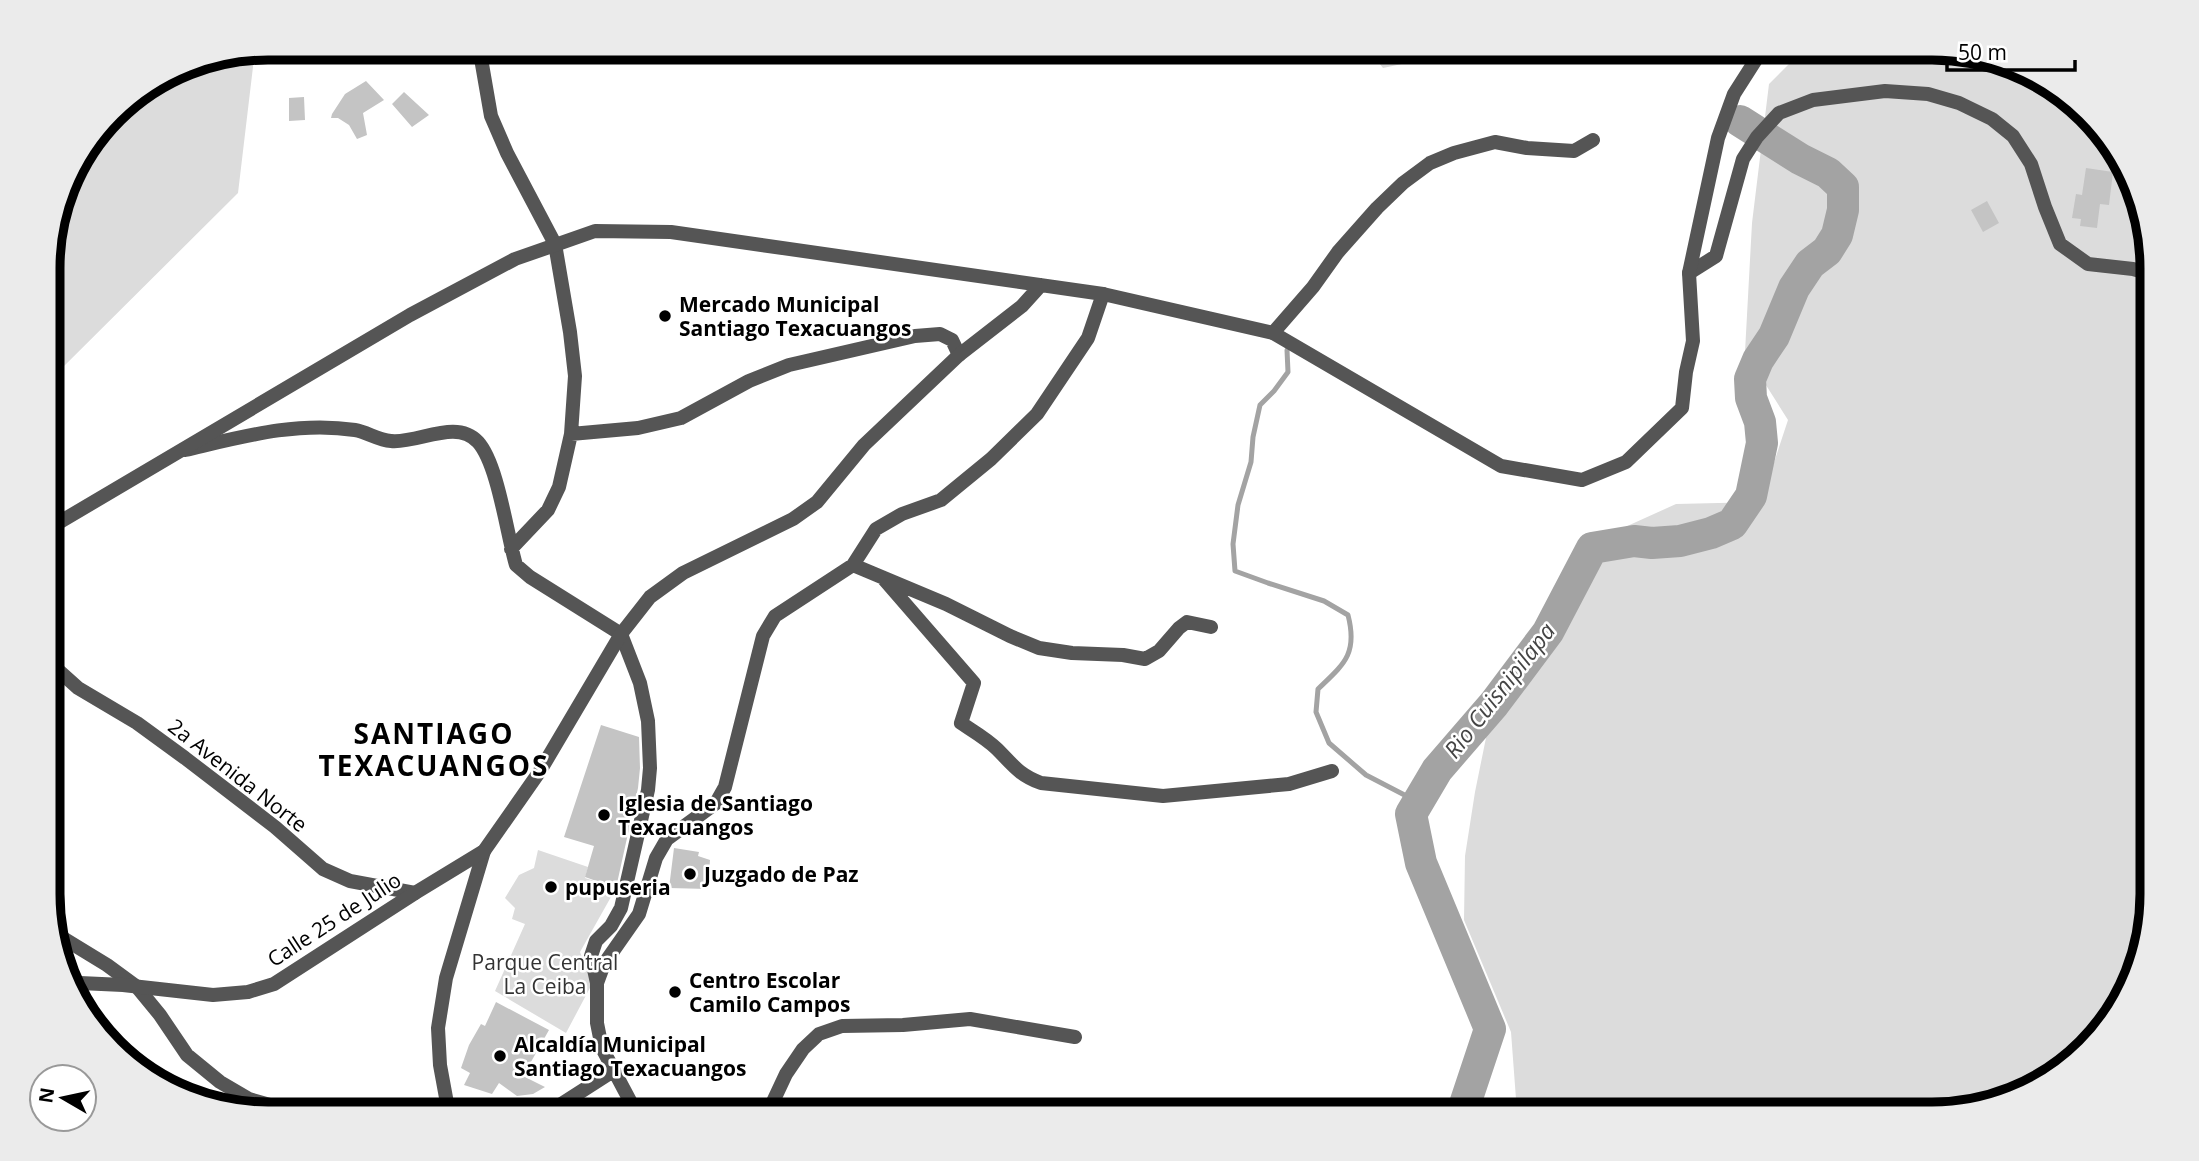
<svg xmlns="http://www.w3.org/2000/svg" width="2199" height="1161" viewBox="0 0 2199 1161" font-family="'Open Sans',sans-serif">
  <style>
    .green { fill: #dcdcdc }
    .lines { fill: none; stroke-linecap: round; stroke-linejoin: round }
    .stream { stroke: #a3a3a3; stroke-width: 5 }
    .river { stroke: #a3a3a3; stroke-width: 32 }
    .building { fill: #c4c4c4 }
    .minor { stroke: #555; stroke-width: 14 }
    .tertiary { stroke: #555; stroke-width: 14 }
    .poi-dot { fill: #000; stroke: #fff; stroke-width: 2.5 }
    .labels { text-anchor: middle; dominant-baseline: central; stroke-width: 5; stroke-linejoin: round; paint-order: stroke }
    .poi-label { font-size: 21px; font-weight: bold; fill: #000; stroke: #fff; text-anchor: start }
    .street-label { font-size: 21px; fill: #000; stroke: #fff }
    .park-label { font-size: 21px; fill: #333; stroke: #fff }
    .water-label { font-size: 23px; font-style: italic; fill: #444; stroke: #fff }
    .district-label { font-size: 28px; font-weight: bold; letter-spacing: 2px; fill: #000; stroke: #fff }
    .rim { fill: none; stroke: #000; stroke-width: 9 }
  </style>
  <rect width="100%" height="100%" fill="#fff"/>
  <path class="green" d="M 1366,47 L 1482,47 L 1383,68 Z
    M 1806,47 L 1931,47 L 2029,70 L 2114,145 L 2150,239 L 2152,893 L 2129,991 L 2053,1077 L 1945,1113 L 1514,1113 L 1516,1099 L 1511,1032 L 1464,920 L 1465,856 L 1475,792 L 1488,728 L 1552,651 L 1603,537 L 1676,504 L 1761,502 L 1788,420 L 1745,352 L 1752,223 L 1769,84 Z
    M 255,50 L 238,193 L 48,382 L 48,253 L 70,171 L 122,102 L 184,64 Z
    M 538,850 L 588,867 L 585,878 L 616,888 L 580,952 L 592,984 L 566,1033 L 495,991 L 525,924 L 512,919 L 515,908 L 505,898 L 519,875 L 534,868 Z"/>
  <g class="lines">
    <path class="stream" d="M 1287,350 L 1288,372 L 1274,391 L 1260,405 L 1253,437 L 1251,462 L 1238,505 L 1233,544 L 1235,571 L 1268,583 L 1324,601 L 1348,615 C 1358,654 1344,664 1318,689 L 1316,712 L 1329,743 L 1366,775 L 1418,802"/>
    <path class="river" d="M 1462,1113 L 1490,1029 L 1421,863 L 1411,814 L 1437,770 L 1494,704 L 1548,632 L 1592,548 L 1634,541 L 1652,543 L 1680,541 L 1711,533 L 1732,524 L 1751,496 L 1762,443 L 1760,422 L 1751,398 L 1750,379 L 1758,360 L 1774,336 L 1794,288 L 1810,264 L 1827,251 L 1837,235 L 1843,210 L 1843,187 L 1828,173 L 1800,159 L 1740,121"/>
  </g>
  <path class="building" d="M 366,81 L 384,100 L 363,113 L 367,135 L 357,139 L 349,125 L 338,118 L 331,118 L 332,114 L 345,94 Z
    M 404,92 L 429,115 L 412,127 L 392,104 Z
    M 304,97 L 305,120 L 289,121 L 289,98 Z
    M 2086,168 L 2113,172 L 2109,205 L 2100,204 L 2097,228 L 2080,226 L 2081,219 L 2072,218 L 2076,194 L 2082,195 Z
    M 1987,201 L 1999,223 L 1983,232 L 1971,210 Z
    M 601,725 L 639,737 L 640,768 L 638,788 L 616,888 L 585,877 L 594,846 L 564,837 Z
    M 674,848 L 699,852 L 698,856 L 710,860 L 708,889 L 669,888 Z
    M 496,1002 L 549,1030 L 523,1076 L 545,1087 L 533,1094 L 517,1096 L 499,1083 L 492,1094 L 464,1085 L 470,1073 L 461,1068 L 469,1045 L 481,1024 L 485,1026 Z"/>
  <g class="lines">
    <path class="minor" d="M 479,47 L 491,116 L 507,153 L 555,244 L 570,332 L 575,376 L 571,434 L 559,487 L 548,510 L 511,549
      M 1689,273 L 1716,256 L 1743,159 L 1757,137 L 1779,113 L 1813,100 L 1885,91 L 1928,94 L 1959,103 L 1992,119 L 2013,136 L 2031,164 L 2045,207 L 2060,244 L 2088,264 L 2133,269 L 2150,274
      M 1273,333 L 1313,287 L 1338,252 L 1377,208 L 1403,183 L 1430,163 L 1454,153 L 1495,142 L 1527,148 L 1574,151 L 1593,140
      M 571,434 L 638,428 L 681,418 L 749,381 L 789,365 L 915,336 L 940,334 L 952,340 L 959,355
      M 185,450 C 241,437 297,421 355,430 C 367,432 378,440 391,441 C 418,444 456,418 478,442 C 498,464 507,535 516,565 L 530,577 L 621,634 L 640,683 L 648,721 L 650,768 L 648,790 L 621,908 L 611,926 L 596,941 L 591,956 L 597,983 L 597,1023 L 602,1048 L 637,1114
      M 853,565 L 946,604 L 1010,636 L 1039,648 L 1072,653 L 1123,655 L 1145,659 L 1159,651 L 1179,628 L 1187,622 L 1211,627
      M 882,577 L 974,683 L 961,723 C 973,731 987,739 997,749 C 1013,765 1019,775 1041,783 L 1163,796 L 1289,784 L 1332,771
      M 49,662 L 78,688 L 137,723 L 185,758 L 275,827 L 323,869 L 350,881 L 415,893
      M 53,932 L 107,965 L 137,987 L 160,1015 L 187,1055 L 220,1082 L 249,1099 L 284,1109 L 383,1114
      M 597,983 L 604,964 L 639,914 L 656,858 L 667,839 L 716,803 L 725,787 L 763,636 L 775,616 L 853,565 L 876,529 L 902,514 L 941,500 L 991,459 L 1037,414 L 1088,338 L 1103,294
      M 449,1114 L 440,1065 L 438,1028 L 446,978 L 484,851
      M 543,1114 L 546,1114 L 613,1071
      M 760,1114 L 771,1106 L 786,1074 L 803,1049 L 819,1034 L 842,1026 L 903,1025 L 970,1019 L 1075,1037"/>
    <path class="tertiary" d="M 48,529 L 410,315 L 515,259 L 595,231 L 671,232 L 1103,294 L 1273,333 L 1501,466 L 1582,480 L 1626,462 L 1682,408 L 1686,372 L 1693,341 L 1689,273 L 1718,138 L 1734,94 L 1764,47
      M 73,985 L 80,983 L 123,985 L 213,995 L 248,992 L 274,984 L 415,893 L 484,851 L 540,771 L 621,634 L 650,597 L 683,573 L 793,519 L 817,502 L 864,445 L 959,355 L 1022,306 L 1041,285"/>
  </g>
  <g class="poi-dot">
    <circle cx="665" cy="316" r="7"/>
    <circle cx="604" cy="815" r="7"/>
    <circle cx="690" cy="874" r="7"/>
    <circle cx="551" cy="887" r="7"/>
    <circle cx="675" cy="992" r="7"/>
    <circle cx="500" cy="1056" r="7"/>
  </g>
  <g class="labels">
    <g class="poi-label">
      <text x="679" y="304">Mercado Municipal<tspan x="679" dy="24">Santiago Texacuangos</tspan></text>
      <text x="618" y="803">Iglesia de Santiago<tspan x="618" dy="24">Texacuangos</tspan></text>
      <text x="704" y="874">Juzgado de Paz</text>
      <text x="565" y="887">pupuseria</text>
      <text x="689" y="980">Centro Escolar<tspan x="689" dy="24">Camilo Campos</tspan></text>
      <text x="514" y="1044">Alcaldía Municipal<tspan x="514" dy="24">Santiago Texacuangos</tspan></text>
    </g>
    <g class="street-label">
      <text transform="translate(238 775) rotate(38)">2a Avenida Norte</text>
      <text transform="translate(334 919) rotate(-33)">Calle 25 de Julio</text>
    </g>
    <g class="park-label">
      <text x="545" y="962">Parque Central<tspan x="545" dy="24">La Ceiba</tspan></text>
    </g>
    <g class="water-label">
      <text transform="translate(1499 690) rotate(-52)">Rio Cuisnipilapa</text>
    </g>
    <g class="district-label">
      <text x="434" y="733">SANTIAGO<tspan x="434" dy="32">TEXACUANGOS</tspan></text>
    </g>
  </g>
  <path d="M0 0H2199V1161H0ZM268 60H1932A208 208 0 0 1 2140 268V894A208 208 0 0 1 1932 1102H268A208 208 0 0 1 60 894V268A208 208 0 0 1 268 60Z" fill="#ebebeb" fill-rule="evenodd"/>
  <path class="rim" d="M268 60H1932A208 208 0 0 1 2140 268V894A208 208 0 0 1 1932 1102H268A208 208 0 0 1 60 894V268A208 208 0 0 1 268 60Z"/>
  <g transform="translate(63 1098) rotate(279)"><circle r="33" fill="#ffffff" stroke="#999999" stroke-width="2"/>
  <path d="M0-5L12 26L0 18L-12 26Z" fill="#000000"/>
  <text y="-10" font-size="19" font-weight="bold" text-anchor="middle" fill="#000000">N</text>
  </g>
  <path d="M1947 60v10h128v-10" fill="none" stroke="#000000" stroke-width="3.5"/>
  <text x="1958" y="60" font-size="21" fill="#000000" stroke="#ffffff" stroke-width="5" paint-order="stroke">50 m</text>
</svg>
